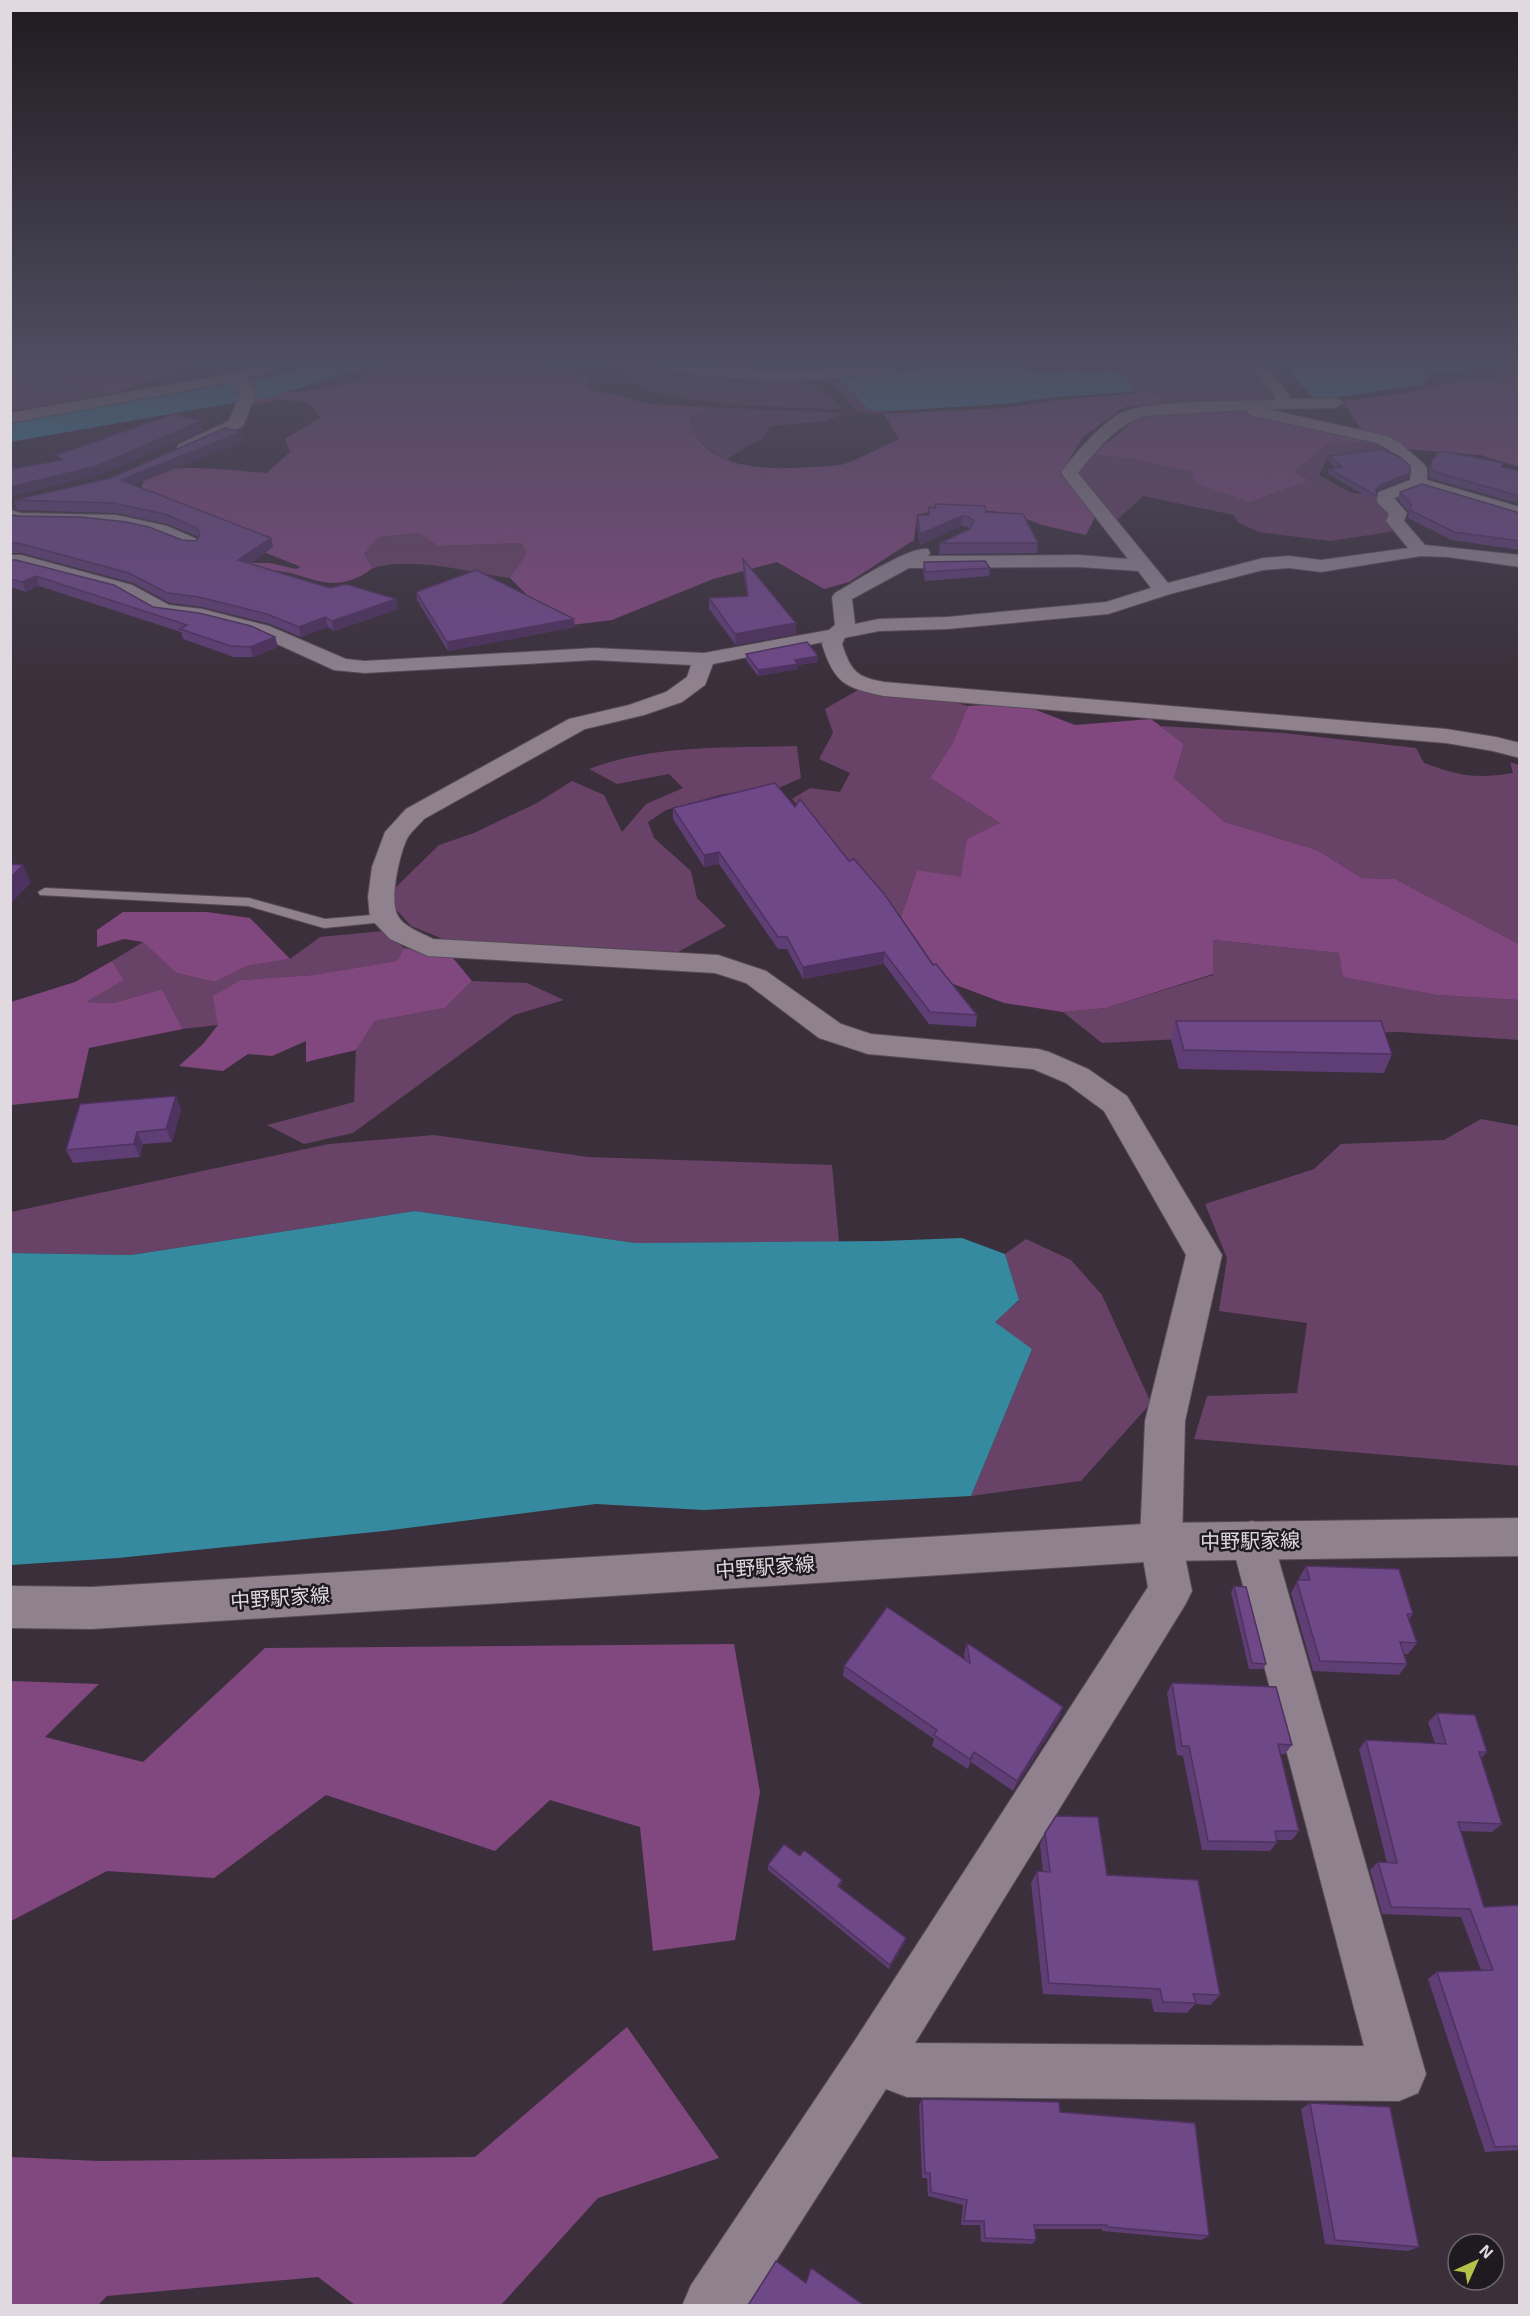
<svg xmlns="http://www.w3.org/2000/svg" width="1530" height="2316" viewBox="0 0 1530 2316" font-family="'Exo 2','Noto Sans JP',sans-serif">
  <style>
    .green { fill: #684267 }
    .forest { fill: #81487f }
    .water { fill: #358aa0 }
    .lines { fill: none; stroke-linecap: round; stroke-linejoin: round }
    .river { fill: #358aa0; fill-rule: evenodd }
    .service-casing { stroke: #574d57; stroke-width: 2 }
    .minor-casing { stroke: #574d57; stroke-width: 2 }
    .tertiary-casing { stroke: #574d57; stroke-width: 2 }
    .secondary-casing { stroke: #574d57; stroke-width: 2 }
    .service { fill: #8f818e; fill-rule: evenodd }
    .minor { fill: #8f818e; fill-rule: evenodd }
    .tertiary { fill: #8f818e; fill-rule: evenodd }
    .secondary { fill: #8f818e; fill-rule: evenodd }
    .wall { fill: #5f3e75 }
    .shaded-wall { fill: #4e325f }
    .building { fill: #6f4888; stroke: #4e325f; stroke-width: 1.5 }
    .labels { text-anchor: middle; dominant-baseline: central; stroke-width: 5; stroke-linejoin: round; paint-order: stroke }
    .near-street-label { font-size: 20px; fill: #e0d9e0; stroke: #1f1a1f }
  </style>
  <rect width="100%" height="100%" fill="#3b2f3b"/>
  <path class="green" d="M 641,359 L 764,359 L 752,367 L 786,372 Z
    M 770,359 L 915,359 L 850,368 L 800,372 L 761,366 Z
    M 947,359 L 1024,359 L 1074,362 L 1121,359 L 1247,359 L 1279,395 L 1274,400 L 1258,403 L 1124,407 L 1174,400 L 1134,392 L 1122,371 L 1067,370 L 1059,372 L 1034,371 L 1003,362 L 970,362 L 841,379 L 868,409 L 888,411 L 884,414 L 856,411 L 830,382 L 829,376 Z
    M 612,360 L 672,371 L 797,379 L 810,383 L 818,391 L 829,394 L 843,409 C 792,407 675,408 634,383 C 625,377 618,368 612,360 Z
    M 31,380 L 87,384 L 115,393 L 11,411 L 11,389 Z
    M 708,407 L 843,413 L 827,421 L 770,426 L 763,439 L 748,445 L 727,460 C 708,448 694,442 689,418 Z
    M 1377,440 L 1391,452 L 1328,457 L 1319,475 L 1351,493 L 1378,495 L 1392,512 L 1396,531 L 1330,541 L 1259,532 L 1239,523 L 1234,515 L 1143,496 L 1116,521 L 1077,471 L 1092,455 L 1135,459 L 1192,472 L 1252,502 L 1308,480 L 1294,472 L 1326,445 Z
    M 420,533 L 438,546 L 521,543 L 527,552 L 510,578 C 466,572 415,556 373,568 L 364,554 L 380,537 Z
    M 858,690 L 939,698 L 968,706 L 952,744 L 930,778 L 1000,823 L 961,878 L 917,870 L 901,917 L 792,799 L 810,788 L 840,792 L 850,773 L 819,759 L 833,733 L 825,709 Z
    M 1160,726 L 1284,733 L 1416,748 L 1424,763 C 1460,776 1475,779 1513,773 L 1510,762 L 1519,765 L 1519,944 L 1395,879 L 1362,878 L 1317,850 L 1225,822 L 1174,778 L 1184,744 Z
    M 797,746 L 801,778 L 779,788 L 723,794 L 666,810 L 648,822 L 654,838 L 691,871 L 697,898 L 726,926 L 678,952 L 443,939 L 411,926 L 393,906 L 394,889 L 439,845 L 474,833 L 537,803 L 572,781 L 604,795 L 622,832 L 646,804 L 683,788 L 669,774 L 617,784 L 589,769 C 654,744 728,748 797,746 Z
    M 383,931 L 404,948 L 397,961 L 313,975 L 241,980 L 218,1025 L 183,1029 L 162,989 L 113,1003 L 85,1002 L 124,980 L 112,961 L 143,942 L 176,973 L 215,982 L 247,966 L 290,959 L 320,937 Z
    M 1213,940 L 1339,953 L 1344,977 L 1436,995 L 1519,1000 L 1519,1040 L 1399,1032 L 1241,1036 L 1102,1043 L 1063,1012 L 1106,1008 L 1213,975 Z
    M 472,981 L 527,983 L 564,1000 L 514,1015 L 353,1133 L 304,1144 L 267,1125 L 354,1102 L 356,1050 L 375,1021 L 445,1008 Z
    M 1481,1119 L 1519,1126 L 1519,1466 L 1194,1439 L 1207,1396 L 1297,1393 L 1307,1323 L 1219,1311 L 1227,1258 L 1205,1204 L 1314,1169 L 1341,1144 L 1444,1140 Z
    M 434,1135 L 588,1157 L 832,1165 L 839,1242 L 635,1243 L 415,1211 L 131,1255 L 11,1253 L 11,1212 L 329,1144 Z
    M 1026,1239 L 1071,1260 L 1102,1295 L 1151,1403 L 1081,1481 L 971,1496 L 1032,1349 L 994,1322 L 1019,1301 L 1005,1254 Z"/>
  <path class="forest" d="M 10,359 L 203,359 L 200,363 L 115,393 L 87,384 L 31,380 L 11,389 Z
    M 413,359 C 472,360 530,361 587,377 L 592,391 L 619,395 L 648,404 L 708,407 L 689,418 C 700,471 769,470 811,467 C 821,466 834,467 844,464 C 862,458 881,447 899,439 L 884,414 L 1006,408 L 1058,400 L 1141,393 L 1177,400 L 1124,407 L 1083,437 L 1060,474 L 1096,515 L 1086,535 L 1042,525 L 1011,513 L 949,507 L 917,515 L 914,540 L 849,582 L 824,589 L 777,562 L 713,579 L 612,620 L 532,630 L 528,596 L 510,578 L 527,552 L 521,543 L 438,546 L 419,533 L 380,537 L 364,554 L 373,568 C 330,599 313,573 270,570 C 251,569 253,572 234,563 L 270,563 L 296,569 L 301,567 L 137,501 C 139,494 141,484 146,479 C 164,459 240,472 267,473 L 290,452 L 285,439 L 320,418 L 310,404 C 300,402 290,399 279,400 C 268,401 261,405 249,404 L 257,394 L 306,391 L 358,381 L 370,371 L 395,362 Z
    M 1519,369 L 1519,467 L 1481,455 L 1406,449 L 1364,433 L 1342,401 L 1406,393 L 1457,381 L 1495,378 L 1504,371 Z
    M 1157,411 L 1244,411 L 1377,440 L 1326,445 L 1294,472 L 1309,480 L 1251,502 L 1195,483 L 1192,472 L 1135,459 L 1092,455 L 1135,420 Z
    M 1018,703 L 1075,725 L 1151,719 L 1184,744 L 1174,778 L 1225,822 L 1317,850 L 1362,878 L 1395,879 L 1519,944 L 1519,1000 L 1436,995 L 1343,977 L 1339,953 L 1213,940 L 1213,974 L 1106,1008 L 1063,1012 L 1004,1003 L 945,981 L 901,917 L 917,870 L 961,877 L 967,839 L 1000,823 L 930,778 L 952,744 L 968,706 Z
    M 123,912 L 207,912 L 250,918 L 290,959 L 247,966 L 215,982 L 176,973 L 143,942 L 124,939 L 97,947 L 97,930 Z
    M 404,948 L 453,958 L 472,981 L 445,1008 L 375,1021 L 356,1050 L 306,1062 L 306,1041 L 272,1056 L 248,1054 L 223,1071 L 179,1066 L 203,1044 L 218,1025 L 213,996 L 241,980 L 313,975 L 397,961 Z
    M 112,961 L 124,980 L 86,1002 L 113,1003 L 162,989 L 183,1029 L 89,1048 L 78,1098 L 11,1105 L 11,1002 L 75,982 Z
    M 734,1644 L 760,1792 L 735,1940 L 653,1951 L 640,1827 L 550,1800 L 495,1851 L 326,1795 L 214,1878 L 107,1871 L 11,1921 L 11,1681 L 99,1684 L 45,1737 L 143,1762 L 265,1648 Z
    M 627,2027 L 719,2158 L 598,2198 L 501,2305 L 355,2305 L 318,2277 L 107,2296 L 98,2305 L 11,2305 L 11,2157 L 99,2161 L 475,2157 Z"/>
  <path class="water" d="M 1279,359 L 1519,359 L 1520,363 L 1430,374 L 1423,385 C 1386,388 1351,398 1313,398 Z
    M 970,362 L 1003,362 L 1034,371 L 1058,372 L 1067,370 L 1122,371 L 1134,392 L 1054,397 L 1003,404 L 888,411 L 868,409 L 840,379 Z
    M 415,1211 L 635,1243 L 882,1241 L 962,1238 L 1005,1254 L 1019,1300 L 995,1322 L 1032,1349 L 971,1496 L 704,1510 L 596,1504 L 384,1531 L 118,1558 L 11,1565 L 11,1253 L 131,1255 Z"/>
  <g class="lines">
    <path class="river" d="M 330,359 L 377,359 L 373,365 L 273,396 L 10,442 L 10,422 L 269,377 Z"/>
    <g class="service-casing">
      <path id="service" d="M 45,888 L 249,898 L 325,919 L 384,914 L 391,918 L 384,922 L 324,928 L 248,906 L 40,895 L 38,892 Z"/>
    </g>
    <g class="minor-casing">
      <path id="minor" d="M 623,359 C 678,359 733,371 788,371 C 838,371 886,359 935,359 L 928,363 C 890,370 852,378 814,379 C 752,382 691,375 630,363 Z
        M 1042,359 L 1102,359 C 1095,366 1049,366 1042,359 Z
        M 1246,359 L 1260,359 L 1288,393 L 1290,399 L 1336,398 L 1344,403 L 1336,408 L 1267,409 L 1388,436 L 1400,443 L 1425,465 L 1427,469 L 1427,480 L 1520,507 L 1520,519 L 1499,511 L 1419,489 L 1394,498 L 1407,513 L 1404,521 L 1425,545 L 1520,555 L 1520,567 L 1448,557 L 1421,556 L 1321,572 L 1289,568 L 1263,570 L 1170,594 L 1108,614 L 947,629 L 879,631 L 713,664 L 705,685 L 682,702 L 644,715 L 585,729 L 424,819 C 418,826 409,833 406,841 C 399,857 389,901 398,916 C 404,927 422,933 433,939 L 718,955 L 766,971 L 841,1024 L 871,1034 L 1038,1049 L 1049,1052 L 1088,1069 L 1127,1096 L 1222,1255 L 1185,1421 L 1182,1542 L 1192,1591 L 1185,1605 L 915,2043 L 1364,2046 L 1231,1540 L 1237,1526 L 1252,1521 L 1267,1526 L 1273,1540 L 1426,2074 L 1418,2093 L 1399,2101 L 907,2097 L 886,2089 L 747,2306 L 682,2306 L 691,2285 L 857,2037 L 1148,1587 L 1140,1542 L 1145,1421 L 1186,1255 L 1104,1111 L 1066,1083 L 1033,1069 L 868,1054 L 819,1038 L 746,983 L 715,973 L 428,956 L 390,939 L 370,918 L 368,897 L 372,867 L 385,832 L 406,809 L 569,719 L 629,705 L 666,692 L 687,677 L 691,665 L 594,660 L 365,673 L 334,670 L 255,634 L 202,621 L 157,615 L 118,593 L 20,567 L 10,567 L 10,555 L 21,555 L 132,585 L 169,605 L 202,609 L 269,626 L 346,659 L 365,661 L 594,648 L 704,653 L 829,630 L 835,625 L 832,597 L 835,593 C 853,583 911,545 928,549 L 930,553 L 928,556 L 1079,555 L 1128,559 L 1061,473 C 1072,456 1101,424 1119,414 C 1143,400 1242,401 1275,400 L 1275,396 ZM 1246,410 L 1248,414 L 1253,416 L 1377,443 L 1388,449 L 1411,470 L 1410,480 L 1379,492 L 1376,496 L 1378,503 L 1389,514 L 1386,521 L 1408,548 L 1321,560 L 1289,556 L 1263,558 L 1168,583 L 1078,473 C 1096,451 1116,425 1144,416 ZM 1079,567 L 1138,571 L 1151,588 L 1106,602 L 947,617 L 879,619 L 855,624 L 852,599 L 909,568 Z
        M 232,374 L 249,380 L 256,393 L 244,424 L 242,427 L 191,450 L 179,450 L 177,447 L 179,444 L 229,421 L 240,393 L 238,386 L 225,378 Z
        M 10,510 L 21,513 L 116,515 L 167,526 L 199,540 L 201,544 L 199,548 C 181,552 163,536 146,532 C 104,523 62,524 20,523 L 10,521 Z"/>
    </g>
    <g class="tertiary-casing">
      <path id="tertiary" d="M 283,359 L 306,359 L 304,362 L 232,382 L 10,423 L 10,413 L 230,374 Z
        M 836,629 L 843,631 L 846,635 L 842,644 C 851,671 856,677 884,682 L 1446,729 L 1496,737 L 1520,743 L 1520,758 L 1493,751 L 1446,743 L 884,696 C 845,688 834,683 822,644 L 829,631 Z"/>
    </g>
    <g class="secondary-casing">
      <path id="secondary" d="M 1520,1518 L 1520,1556 L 1161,1561 L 92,1629 L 10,1628 L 10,1586 L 92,1587 L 1161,1523 Z"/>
    </g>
    <use href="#service" class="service"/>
    <use href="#minor" class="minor"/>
    <use href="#tertiary" class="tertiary"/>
    <use href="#secondary" class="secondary"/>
  </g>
  <path class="wall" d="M 244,441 L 134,485 L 273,547 L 250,564 L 398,609 L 334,631 L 328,627 L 301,637 L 270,624 L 202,607 L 170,603 L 133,583 L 22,553 L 10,553 L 10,514 L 182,540 L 196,541 L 199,537 L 167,524 L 116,513 L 17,510 L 14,500 L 111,478 Z
    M 1329,456 L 1410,473 L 1408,478 L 1378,490 L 1376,492 L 1377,496 L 1375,501 L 1328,474 L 1329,469 L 1336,468 L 1328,461 Z
    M 1431,461 L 1502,468 L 1520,496 L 1516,503 L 1429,478 L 1429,468 Z
    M 1400,492 L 1520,513 L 1520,550 L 1452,540 L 1408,518 L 1409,512 L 1398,499 Z
    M 935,504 L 986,512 L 1038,543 L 1037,553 L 939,554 L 940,543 L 970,529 L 968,527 L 961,526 L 920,545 L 917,525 L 918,515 L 929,515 L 935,508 Z
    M 743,559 L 796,634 L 736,645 L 709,609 L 709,598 L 747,596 L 743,570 Z
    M 10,560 L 153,607 L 275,637 L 278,647 L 253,657 L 234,657 L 183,639 L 181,632 L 39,586 L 26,592 L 10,587 Z
    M 924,562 L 990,568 L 989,576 L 925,581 L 923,570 Z
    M 416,592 L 575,627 L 448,651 L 417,600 Z
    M 746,654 L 818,662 L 798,665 L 798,669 L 758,676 L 746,660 Z
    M 795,807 L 977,1015 L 976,1027 L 929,1024 L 884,964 L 803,979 L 787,949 L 778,949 L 719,864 L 704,867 L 673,819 L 673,808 Z
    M 1176,1021 L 1392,1054 L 1384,1073 L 1179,1069 L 1171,1040 Z
    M 181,1109 L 172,1142 L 143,1144 L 140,1157 L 73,1163 L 66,1150 Z
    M 1306,1566 L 1413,1614 L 1409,1619 L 1417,1643 L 1408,1654 L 1404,1654 L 1407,1664 L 1399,1675 L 1313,1671 L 1291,1593 L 1298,1580 L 1299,1580 L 1299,1578 Z
    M 1234,1586 L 1266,1664 L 1263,1669 L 1249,1669 L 1231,1592 Z
    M 967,1643 L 1059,1718 L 1013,1791 L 971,1762 L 968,1769 L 932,1746 L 934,1739 L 843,1676 L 844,1666 L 965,1659 L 964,1654 Z
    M 1172,1683 L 1292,1745 L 1285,1754 L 1280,1754 L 1299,1831 L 1292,1840 L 1277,1840 L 1277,1842 L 1270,1851 L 1202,1850 L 1183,1756 L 1177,1755 L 1167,1693 Z
    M 1437,1713 L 1487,1752 L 1481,1758 L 1502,1824 L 1492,1832 L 1460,1831 L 1484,1907 L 1520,1905 L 1520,2150 L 1485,2152 L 1428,1979 L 1437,1972 L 1481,1970 L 1461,1917 L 1382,1914 L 1370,1870 L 1378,1862 L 1387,1863 L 1359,1749 L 1366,1740 L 1435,1744 L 1428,1722 Z
    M 1045,1833 L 1220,1995 L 1210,2005 L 1195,2004 L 1187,2013 L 1154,2012 L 1151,1999 L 1043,1994 L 1031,1883 L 1037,1871 L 1043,1872 L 1040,1845 Z
    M 800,1856 L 842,1880 L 841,1884 L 839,1887 L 905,1942 L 889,1969 L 768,1870 L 768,1865 Z
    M 922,2099 L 1060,2112 L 1209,2236 L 1201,2240 L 1102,2231 L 1102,2229 L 1035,2229 L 1036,2240 L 1032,2244 L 981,2242 L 980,2225 L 961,2225 L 963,2205 L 928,2196 L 927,2178 L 922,2178 L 919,2105 Z
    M 1310,2103 L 1419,2247 L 1408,2251 L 1325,2244 L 1301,2109 Z"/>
  <path class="shaded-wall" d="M 201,421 L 203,430 L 100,475 L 10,497 L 10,487 Z
    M 242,432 L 244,441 L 124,489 L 121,480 Z
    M 1410,473 L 1408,478 L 1378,490 L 1374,495 L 1376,489 L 1380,485 Z
    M 962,516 L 961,526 L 920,545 L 920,534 Z
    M 271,538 L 273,547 L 241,570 L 238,560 Z
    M 36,576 L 39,586 L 26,592 L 22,582 Z
    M 396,599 L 398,609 L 334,631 L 332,621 Z
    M 325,617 L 328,627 L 301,637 L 299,627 Z
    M 574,619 L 575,627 L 448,651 L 447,642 Z
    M 796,623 L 796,634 L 736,645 L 735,634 Z
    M 275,637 L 278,647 L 253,657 L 250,647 Z
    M 818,656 L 818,662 L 798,665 L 798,669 L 758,676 L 758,670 L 795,660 Z
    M 719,852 L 719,864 L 704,867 L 704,855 Z
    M 23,865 L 31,883 L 10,904 L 10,878 Z
    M 884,952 L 884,964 L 803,979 L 803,967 Z
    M 176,1096 L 181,1109 L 172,1142 L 166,1129 Z
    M 137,1132 L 143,1144 L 140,1157 L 134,1144 Z
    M 1063,1707 L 1059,1718 L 1013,1791 L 1017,1781 Z
    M 974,1752 L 971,1762 L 968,1769 L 970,1759 Z
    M 906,1938 L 905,1942 L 889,1969 L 890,1965 Z"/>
  <path class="building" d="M 174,414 L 201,421 L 97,466 L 10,487 L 10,469 L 62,460 L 56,455 Z
    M 225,428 L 242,432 L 121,480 L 271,538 L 238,560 L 330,588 L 346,584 L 396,599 L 332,621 L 325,617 L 299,627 L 267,614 L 199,597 L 167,593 L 129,573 L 18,543 L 10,543 L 10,514 L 16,516 L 80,517 L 127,522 L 149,527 L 182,540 L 196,541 L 200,535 L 197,528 L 165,514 L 113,503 L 14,500 L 111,478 Z
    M 1383,449 L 1400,457 L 1410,466 L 1410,473 L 1380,485 L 1376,489 L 1377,496 L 1329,469 L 1342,467 L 1329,456 Z
    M 1440,451 L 1504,463 L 1501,467 L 1520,471 L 1520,495 L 1519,496 L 1432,471 L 1431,461 Z
    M 1422,484 L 1520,513 L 1520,541 L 1454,532 L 1410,510 L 1411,504 L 1400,492 Z
    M 935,504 L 985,506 L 986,512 L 1023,514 L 1038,543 L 940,543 L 970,529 L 974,521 L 969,517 L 962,516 L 920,534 L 918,515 L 929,515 L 929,507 L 935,508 Z
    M 743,559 L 796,623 L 735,634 L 709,598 L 748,596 Z
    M 10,560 L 16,560 L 114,585 L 153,607 L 199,613 L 251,626 L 275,637 L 250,647 L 231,646 L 180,629 L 187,625 L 36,576 L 22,582 L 10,579 Z
    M 985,561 L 990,568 L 925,572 L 924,562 Z
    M 476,570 L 574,619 L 447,642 L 416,592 Z
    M 807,642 L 818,656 L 795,660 L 798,664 L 758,670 L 746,654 Z
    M 775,783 L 795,807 L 800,799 L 849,861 L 854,859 L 885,895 L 933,965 L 936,964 L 977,1015 L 930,1012 L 884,952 L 803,967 L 787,937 L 778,937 L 719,852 L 704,855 L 673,808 Z
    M 10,864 L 23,865 L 10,878 Z
    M 1176,1021 L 1381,1021 L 1392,1054 L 1184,1050 Z
    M 176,1096 L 166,1129 L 137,1132 L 134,1144 L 66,1150 L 80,1104 Z
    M 1306,1566 L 1399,1569 L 1413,1614 L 1407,1614 L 1417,1643 L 1400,1642 L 1407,1664 L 1320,1661 L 1297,1582 L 1298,1580 L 1310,1580 Z
    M 1234,1586 L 1246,1587 L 1266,1664 L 1252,1663 Z
    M 887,1607 L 970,1663 L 967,1643 L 1063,1707 L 1017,1781 L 974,1752 L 970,1759 L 934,1735 L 937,1730 L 844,1666 Z
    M 1172,1683 L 1276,1687 L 1292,1745 L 1278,1744 L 1299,1831 L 1275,1831 L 1277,1842 L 1208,1841 L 1189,1746 L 1182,1746 Z
    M 1437,1713 L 1475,1715 L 1487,1752 L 1479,1752 L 1502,1824 L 1458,1822 L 1484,1907 L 1520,1905 L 1520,2146 L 1495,2147 L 1437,1972 L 1493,1970 L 1470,1909 L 1391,1907 L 1378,1862 L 1397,1863 L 1366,1740 L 1446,1744 Z
    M 1056,1816 L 1098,1817 L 1107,1875 L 1198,1880 L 1220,1995 L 1193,1994 L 1196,2003 L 1163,2002 L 1160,1989 L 1049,1983 L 1037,1871 L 1050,1872 L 1045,1833 Z
    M 784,1844 L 800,1856 L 804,1850 L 842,1880 L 838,1886 L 906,1938 L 890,1965 L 768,1865 Z
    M 922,2099 L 1059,2102 L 1060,2112 L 1195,2123 L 1209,2236 L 1108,2227 L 1107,2225 L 1034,2225 L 1036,2240 L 985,2238 L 984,2221 L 964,2221 L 967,2200 L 931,2192 L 930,2173 L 925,2173 Z
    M 1310,2103 L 1390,2107 L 1419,2247 L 1335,2240 Z
    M 776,2261 L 806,2283 L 811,2268 L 865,2306 L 744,2306 L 749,2304 Z"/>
  <linearGradient id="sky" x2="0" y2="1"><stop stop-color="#201a20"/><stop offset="0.53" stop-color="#4f4d60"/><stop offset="1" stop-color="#4f4d60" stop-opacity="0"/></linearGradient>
  <rect width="1530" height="683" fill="url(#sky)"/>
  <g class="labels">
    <g class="near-street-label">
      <text transform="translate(1250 1540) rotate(-1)">中野駅家線</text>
      <text transform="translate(765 1566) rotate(-4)">中野駅家線</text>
      <text transform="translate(280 1597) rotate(-4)">中野駅家線</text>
    </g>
  </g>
  <rect width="1530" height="2316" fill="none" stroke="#e0d9e0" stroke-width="24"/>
  <g transform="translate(1476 2262) rotate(45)"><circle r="28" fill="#1f1a1f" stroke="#6c666c" stroke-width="1.5"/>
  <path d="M0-4.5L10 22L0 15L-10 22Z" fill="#b5c24a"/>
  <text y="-9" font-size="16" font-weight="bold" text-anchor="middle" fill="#e0d9e0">N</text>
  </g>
</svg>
